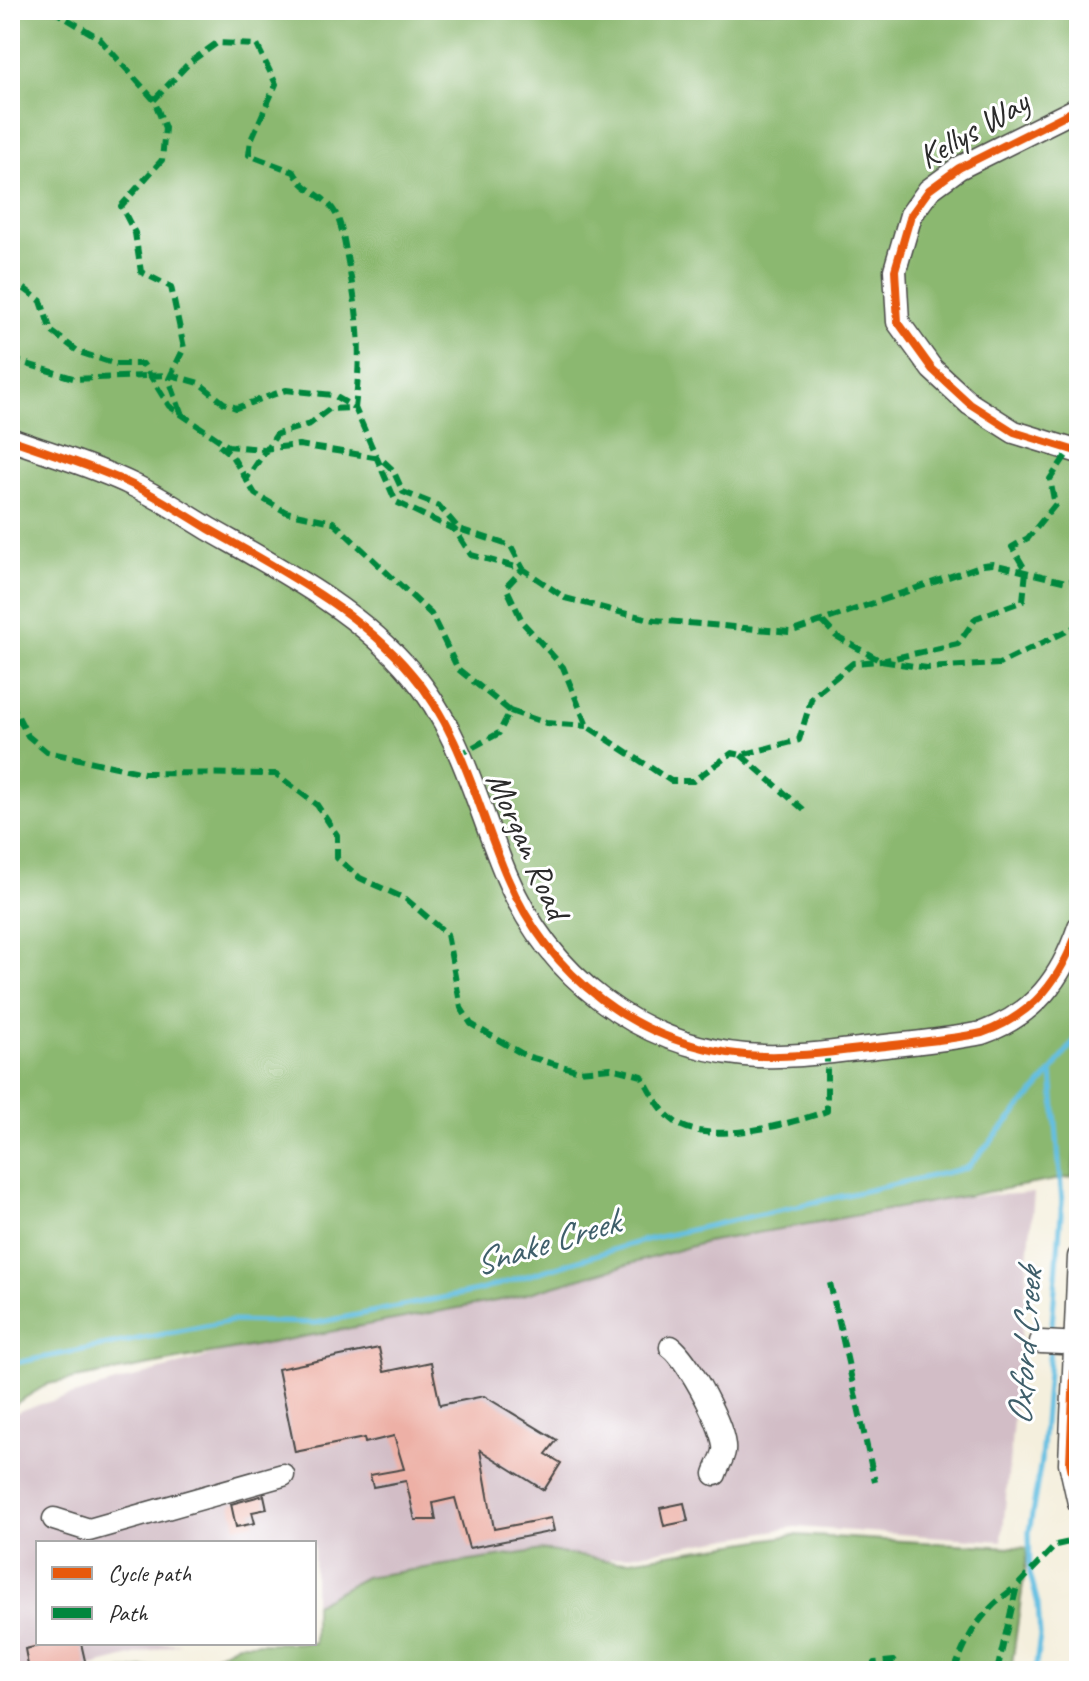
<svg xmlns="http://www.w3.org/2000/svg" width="1089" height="1681" viewBox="0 0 1089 1681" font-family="Caveat,sans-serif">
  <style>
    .industrial { fill: #d2bdc6 }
    .forest { fill: #8bb870; stroke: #5b724e; stroke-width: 2 }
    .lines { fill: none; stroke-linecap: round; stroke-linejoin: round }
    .stream { stroke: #64bfe2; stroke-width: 5 }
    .building { fill: #edb0a6 }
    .minor-casing { stroke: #494846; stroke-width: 25 }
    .minor { stroke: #fff; stroke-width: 22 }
    .quiet { stroke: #00873e; stroke-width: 6; stroke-dasharray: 12 6; stroke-linecap: butt }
    .cycleway-casing { stroke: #fff; stroke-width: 13 }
    .cycleway { stroke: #e8590c; stroke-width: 8 }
    .labels { text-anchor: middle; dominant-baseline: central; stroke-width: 6; stroke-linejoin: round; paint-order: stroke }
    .street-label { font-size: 34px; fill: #2b2b2b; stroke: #fff }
    .water-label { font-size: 36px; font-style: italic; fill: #3f5f6b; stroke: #fff }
  </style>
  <rect width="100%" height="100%" fill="#fff"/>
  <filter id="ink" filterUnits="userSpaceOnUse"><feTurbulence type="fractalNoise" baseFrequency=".0125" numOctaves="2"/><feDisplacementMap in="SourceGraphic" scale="16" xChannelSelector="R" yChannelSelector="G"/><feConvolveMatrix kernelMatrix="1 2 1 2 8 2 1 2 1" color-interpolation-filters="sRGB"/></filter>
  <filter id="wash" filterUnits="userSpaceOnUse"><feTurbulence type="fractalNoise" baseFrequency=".006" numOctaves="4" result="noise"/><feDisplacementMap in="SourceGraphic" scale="32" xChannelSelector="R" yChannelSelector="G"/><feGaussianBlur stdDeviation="1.8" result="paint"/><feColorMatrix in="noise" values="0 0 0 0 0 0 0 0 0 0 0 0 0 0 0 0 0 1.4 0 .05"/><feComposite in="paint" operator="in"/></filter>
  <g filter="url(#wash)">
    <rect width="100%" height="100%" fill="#f4efdd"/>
    <path class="industrial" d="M 1034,1193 L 1002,1541 L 795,1527 L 314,1609 L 314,1543 L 38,1543 L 38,1643 L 181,1643 L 73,1671 L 10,1671 L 10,1416 L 24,1409 L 443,1290 L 686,1213 Z"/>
    <path class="forest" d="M 10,10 L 1079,10 L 1079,1118 L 1072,1177 L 706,1242 L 512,1298 L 48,1384 L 10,1407 Z
      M 794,1535 L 1028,1548 L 1011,1671 L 119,1671 L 202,1662 L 238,1643 L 314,1643 L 314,1604 L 365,1577 L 543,1550 L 617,1562 Z"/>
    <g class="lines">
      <path class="stream" d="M 1051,1337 L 1062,1201 L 1052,1072 L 1079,1034
        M 10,1364 L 231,1321 L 316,1323 L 477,1291 L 645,1240 L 967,1168 L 1052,1072
        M 1035,1671 L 1040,1636 L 1038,1604 L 1030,1574 L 1029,1532 L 1041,1461 L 1050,1347"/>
    </g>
    <g id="blocks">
      <path class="building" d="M 379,1348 L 384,1372 L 431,1362 L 440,1405 L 484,1396 L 557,1440 L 546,1454 L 561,1463 L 544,1490 L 480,1450 L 494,1529 L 551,1518 L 554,1531 L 469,1548 L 455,1498 L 433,1503 L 436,1520 L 415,1520 L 406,1481 L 373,1487 L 370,1475 L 404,1469 L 394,1436 L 365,1443 L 364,1438 L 295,1452 L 278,1369 Z
        M 264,1495 L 267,1509 L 252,1512 L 255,1523 L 236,1527 L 231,1504 Z
        M 684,1503 L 688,1521 L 664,1526 L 660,1508 Z
        M 52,1643 L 81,1643 L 86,1665 L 58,1671 L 29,1671 L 25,1649 Z"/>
    </g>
  </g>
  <g filter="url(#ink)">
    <use href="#blocks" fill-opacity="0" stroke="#494846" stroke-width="2"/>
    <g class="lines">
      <g class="minor-casing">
        <path id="minor" d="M 1079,108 L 959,168 L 929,190 L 911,215 L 895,270 L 898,322 L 932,369 L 970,404 L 1014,432 L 1079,452
          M 10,439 C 51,454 94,466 133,485 C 159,497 184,514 209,529 C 279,569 360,611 412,674 C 461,731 478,809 507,877 C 549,976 637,1045 745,1055 C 788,1059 833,1052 876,1047 C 911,1043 947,1040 982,1033 C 1035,1014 1061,979 1079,927
          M 1079,1257 L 1070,1463 L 1079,1503
          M 1041,1342 L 1062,1343
          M 671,1347 C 687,1358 727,1431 724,1451 C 723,1458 717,1467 715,1474
          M 54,1519 L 89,1530 L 283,1475"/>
      </g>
      <use href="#minor" class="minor"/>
      <path class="quiet" d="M 52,10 L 99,38 L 154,100 L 165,128 L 162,160 L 121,206 L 135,233 L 141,272 L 171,287 L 184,348 L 169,379 L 182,415
        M 154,100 L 190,62 L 217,43 L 257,45 L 276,84 L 251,140 L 249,155 L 294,172 C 304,192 325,194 336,214 C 343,228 345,247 348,262 C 359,320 362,348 355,408 L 329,409 L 310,424 L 277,434 L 245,481
        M 10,278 L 41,301 L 51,331 L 79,352 L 116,364 L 143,364 L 169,406 L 228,446 L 263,449 L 299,445 L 380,458 L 393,470 L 403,492 L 439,506 L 459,529 L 511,546 L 523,569 L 506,587 L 523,623 L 563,667 L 587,726 L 671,781 L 693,781 L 732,753 L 741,755 L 799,740 L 812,697 L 853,663 L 881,661 L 958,644 L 976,618 L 1023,601 L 1026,571 L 1012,547 L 1028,538 L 1055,505 L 1050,479 L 1069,451
        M 10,359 L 76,379 L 171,375 L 199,383 L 224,403 L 236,408 L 286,390 L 333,395 L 355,408 L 396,502 L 455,530 L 471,555 L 523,569 L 565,598 L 627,614 L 655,620 L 790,632 L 983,565 L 993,564 L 1066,582 L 1079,579
        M 219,445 L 232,456 L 255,494 L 286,512 L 333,522 L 431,614 L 458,669 L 510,711 L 499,733 L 459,755
        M 823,622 L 836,636 L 881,661 L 927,668 L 999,664 L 1079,625
        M 10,701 L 28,736 L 47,752 L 144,773 L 276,774 L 317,805 L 337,835 L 337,858 L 360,878 L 406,899 L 447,934 L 461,1008 L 471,1024 L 526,1056 L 579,1071 L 611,1068 L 642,1076 C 652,1094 661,1114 680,1125 C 716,1144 791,1124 827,1111 L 827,1053
        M 510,711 L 546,723 L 587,726
        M 741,755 L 804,810
        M 830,1283 L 875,1482
        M 872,1671 L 874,1663 L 894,1661 L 900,1671
        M 954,1671 C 970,1630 981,1612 1017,1586
        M 997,1671 L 1017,1586 L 1056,1545 L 1074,1541 L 1079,1545"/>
      <g class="cycleway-casing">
        <path id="cycleway" d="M 1079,108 L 959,168 L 929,190 L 911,215 L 895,270 L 898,322 L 932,369 L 970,404 L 1014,432 L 1079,452
          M 10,439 C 51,454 94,466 133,485 C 159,497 184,514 209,529 C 279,569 360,611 412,674 C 461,731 478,809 507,877 C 549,976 637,1045 745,1055 C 788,1059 833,1052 876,1047 C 911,1043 947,1040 982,1033 C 1035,1014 1061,979 1079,927
          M 1079,1257 L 1070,1463 L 1079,1503"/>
      </g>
      <use href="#cycleway" class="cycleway"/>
    </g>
  </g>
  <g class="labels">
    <g class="street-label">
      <text transform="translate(973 129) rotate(-30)">Kellys Way</text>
      <text transform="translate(528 845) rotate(66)">Morgan Road</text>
    </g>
    <g class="water-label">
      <text transform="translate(546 1242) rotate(-17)">Snake Creek</text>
      <text transform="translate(1024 1347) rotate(-86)">Oxford Creek</text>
    </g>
  </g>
  <rect width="1089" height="1681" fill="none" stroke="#fff" stroke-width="40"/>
  <rect x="36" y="1541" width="280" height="104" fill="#ffffff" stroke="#aaaaaa" stroke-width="2"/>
  <rect x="52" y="1567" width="40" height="12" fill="#e8590c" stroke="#aaaaaa" stroke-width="2"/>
  <text x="108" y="1581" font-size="24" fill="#2b2b2b">Cycle path</text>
  <rect x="52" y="1607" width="40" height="12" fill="#00873e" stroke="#aaaaaa" stroke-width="2"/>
  <text x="108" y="1621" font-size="24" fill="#2b2b2b">Path</text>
</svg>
